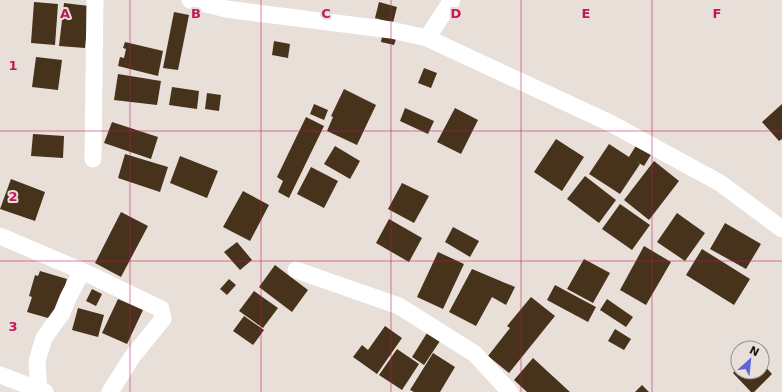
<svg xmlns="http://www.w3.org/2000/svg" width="782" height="392" viewBox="0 0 782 392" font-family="'DejaVu Sans',sans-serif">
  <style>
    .building { fill: #47321b }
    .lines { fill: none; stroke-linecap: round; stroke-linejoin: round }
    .minor { stroke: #fff; stroke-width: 17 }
    .grid { fill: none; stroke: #c2185b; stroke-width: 1; stroke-opacity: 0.55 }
    .grid-label { font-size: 13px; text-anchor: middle; font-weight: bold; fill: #c2185b; stroke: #e7dfd8; stroke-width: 4; stroke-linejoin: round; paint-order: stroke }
  </style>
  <rect width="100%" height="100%" fill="#e7dfd8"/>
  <path class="building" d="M 34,2 L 58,4 L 55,45 L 31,43 Z
    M 379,2 L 397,7 L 393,23 L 375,18 Z
    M 64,3 L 89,6 L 85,48 L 59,46 Z
    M 174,12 L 189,15 L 178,70 L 163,68 Z
    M 382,36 L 396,39 L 394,45 L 381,42 Z
    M 274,41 L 290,44 L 288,58 L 272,55 Z
    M 125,42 L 163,51 L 158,76 L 118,66 L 120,57 L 124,58 L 126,49 L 123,48 Z
    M 36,57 L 62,60 L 58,90 L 32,87 Z
    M 424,68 L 437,73 L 431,88 L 418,83 Z
    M 118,74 L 161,81 L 157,105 L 114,100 Z
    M 172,87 L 199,91 L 197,109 L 169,105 Z
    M 344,89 L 376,105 L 357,145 L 327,131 L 333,117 L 331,116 Z
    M 207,93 L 221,95 L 219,111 L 205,109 Z
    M 314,104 L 328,110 L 324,120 L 310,114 Z
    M 782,104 L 782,139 L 779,141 L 762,122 Z
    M 405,108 L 434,121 L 428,134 L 400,121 Z
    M 455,108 L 478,120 L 461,154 L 437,142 Z
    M 306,117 L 324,126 L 289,198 L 278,192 L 283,181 L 277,177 Z
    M 112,122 L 158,137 L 151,159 L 104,143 Z
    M 33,134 L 64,136 L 63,158 L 31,156 Z
    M 556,139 L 584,157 L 562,191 L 534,172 Z
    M 609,144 L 629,157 L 637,144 L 652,153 L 644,166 L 637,162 L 640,164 L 620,194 L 589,174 Z
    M 335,146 L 360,161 L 350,179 L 324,164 Z
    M 125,154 L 168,167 L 160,192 L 118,178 Z
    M 180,156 L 218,171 L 207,198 L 170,183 Z
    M 654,161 L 679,181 L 649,220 L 624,200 Z
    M 311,167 L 338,181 L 324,208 L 297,194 Z
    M 585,176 L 616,200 L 599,223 L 567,199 Z
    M 11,179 L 45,192 L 35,221 L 0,209 Z
    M 402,183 L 429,196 L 414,223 L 388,209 Z
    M 243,191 L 269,205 L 250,241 L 223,227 Z
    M 620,204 L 650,225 L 632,250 L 602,229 Z
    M 121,212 L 148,226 L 121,277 L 95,263 Z
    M 677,213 L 705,233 L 685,261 L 657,242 Z
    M 389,219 L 422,238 L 409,262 L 376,243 Z
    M 725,223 L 761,244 L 746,269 L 710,249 Z
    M 453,227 L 479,241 L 470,257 L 445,242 Z
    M 237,242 L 252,260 L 240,270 L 224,252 Z
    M 644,246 L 671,262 L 646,305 L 620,290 Z
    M 702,249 L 750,279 L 734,305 L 686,275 Z
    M 438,252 L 464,264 L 443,309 L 417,297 Z
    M 584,259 L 610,273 L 593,303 L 567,289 Z
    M 275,265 L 308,290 L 292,312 L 259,287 Z
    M 472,269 L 515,287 L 506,305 L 492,297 L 476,326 L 449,312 Z
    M 40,271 L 67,279 L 55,320 L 27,312 L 32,297 L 29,296 L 35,275 L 38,276 Z
    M 229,279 L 236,285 L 227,295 L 220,289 Z
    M 555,285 L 596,307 L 588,322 L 547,300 Z
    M 92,289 L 102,294 L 96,306 L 86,301 Z
    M 254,291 L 278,308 L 263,328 L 239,311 Z
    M 531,297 L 555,316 L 509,373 L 488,356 L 510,328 L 507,326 Z
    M 118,299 L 143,310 L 127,344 L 102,333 Z
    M 607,299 L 633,317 L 626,327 L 600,310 Z
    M 78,308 L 104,315 L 98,337 L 72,330 Z
    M 244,316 L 264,330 L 253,345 L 233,331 Z
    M 385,326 L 402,338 L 377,374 L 353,357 L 362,345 L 368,350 Z
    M 615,329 L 631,339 L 624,350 L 608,341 Z
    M 427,333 L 440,341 L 424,365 L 412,357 Z
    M 397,349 L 419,364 L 402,390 L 379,375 Z
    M 433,353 L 455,367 L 440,392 L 414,392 L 410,390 Z
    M 533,358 L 570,392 L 527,392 L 514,380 Z
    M 762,363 L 772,374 L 754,392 L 751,392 L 733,373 L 738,367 L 738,372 L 762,372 Z
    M 642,385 L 649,392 L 635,392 Z"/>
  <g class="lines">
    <path class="minor" d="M 190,0 L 226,9 L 391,30 L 427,38 L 610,123 L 720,183 L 782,229
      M 427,38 L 452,0
      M 93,159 L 95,0
      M 0,236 L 82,271 L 161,309 L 163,319 L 132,357 L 110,392
      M 296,270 L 399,306 L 475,354 L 510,392
      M 0,375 L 45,392
      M 39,390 L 37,361 L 44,338 L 62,313 L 68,298 L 82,271"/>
  </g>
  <path class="grid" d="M 130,0 L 130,392M 261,0 L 261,392M 391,0 L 391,392M 521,0 L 521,392M 652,0 L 652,392M 0,131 L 782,131M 0,261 L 782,261"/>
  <g class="grid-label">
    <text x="65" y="18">A</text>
    <text x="196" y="18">B</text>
    <text x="326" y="18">C</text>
    <text x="456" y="18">D</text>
    <text x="586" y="18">E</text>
    <text x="717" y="18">F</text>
    <text x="13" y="70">1</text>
    <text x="13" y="201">2</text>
    <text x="13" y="331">3</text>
  </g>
  <g transform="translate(750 360) rotate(27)"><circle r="19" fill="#e7dfd8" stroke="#958f8a"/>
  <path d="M0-3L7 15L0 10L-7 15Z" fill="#6163db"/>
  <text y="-6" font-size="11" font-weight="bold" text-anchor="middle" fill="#1a1715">N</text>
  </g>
</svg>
